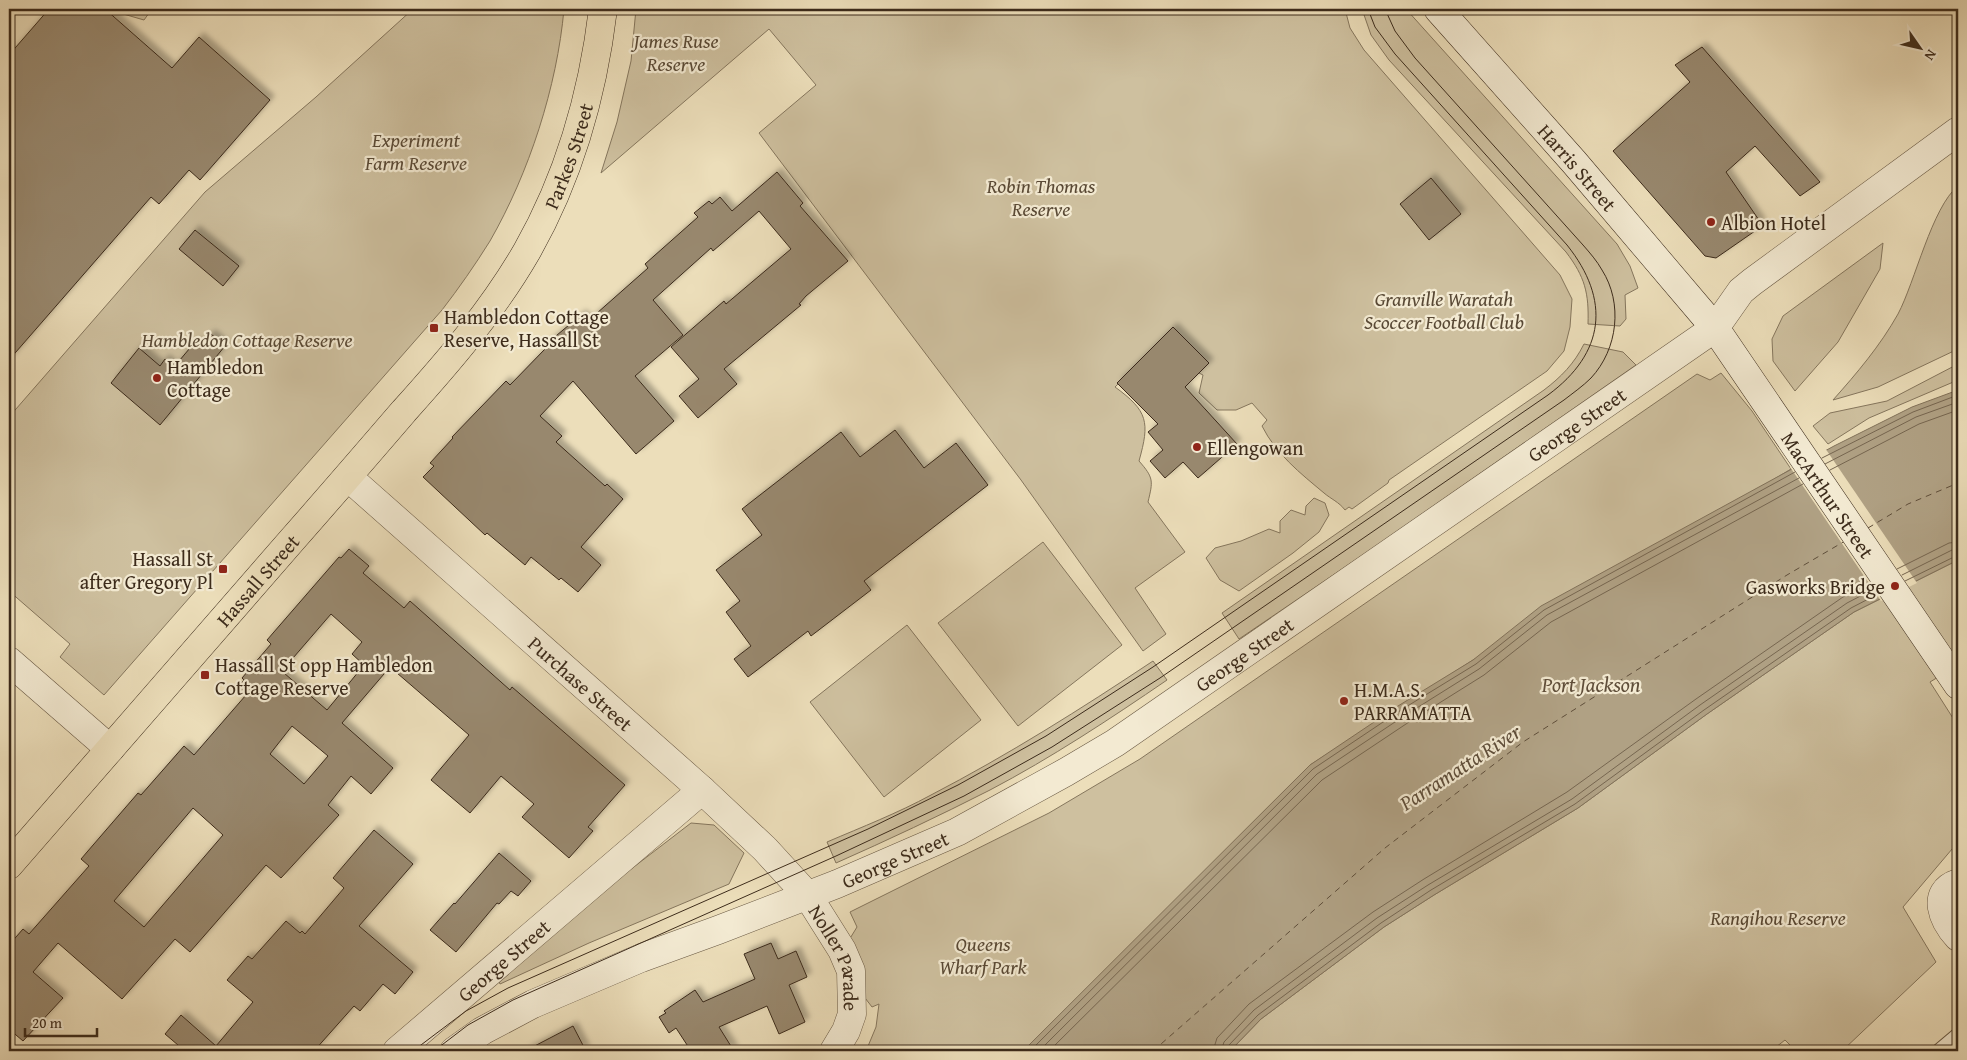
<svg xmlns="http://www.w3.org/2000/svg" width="1967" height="1060" viewBox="0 0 1967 1060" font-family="'Gentium Book Plus',serif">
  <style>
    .green { fill: #cec09f; stroke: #85765d }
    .water { fill: #b0a184; stroke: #82725a }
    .pier { fill: #ecdeba }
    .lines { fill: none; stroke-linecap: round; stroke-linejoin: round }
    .shore { stroke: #766650; stroke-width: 1 }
    .ferry { stroke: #5f4e3a; stroke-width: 1; stroke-dasharray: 6 5; stroke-linecap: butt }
    .building { fill: #98886e; stroke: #3c2b1b; fill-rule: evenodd; filter: url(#shadow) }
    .service-casing { stroke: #685843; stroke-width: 16 }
    .minor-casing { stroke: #685843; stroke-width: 29 }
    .tertiary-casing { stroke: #685843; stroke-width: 29 }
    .secondary-casing { stroke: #3c2b1b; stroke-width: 29 }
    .primary-casing { stroke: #3c2b1b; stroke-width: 29 }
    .service { stroke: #f3ead2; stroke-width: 14 }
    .minor { stroke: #f3ead2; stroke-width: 28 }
    .tertiary { stroke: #f3ead2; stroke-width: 28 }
    .secondary { stroke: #f3ead2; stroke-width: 28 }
    .primary { stroke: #ecdeba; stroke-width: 28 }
    .tram { stroke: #3c2b1b; stroke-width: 1 }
    .poi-dot { fill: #8f2418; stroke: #f3ead2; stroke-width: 2 }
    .labels { text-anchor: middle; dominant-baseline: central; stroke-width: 4.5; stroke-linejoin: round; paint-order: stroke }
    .park-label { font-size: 20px; font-style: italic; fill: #594935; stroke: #f3ead2 }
    .street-label { font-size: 20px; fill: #3c2b1b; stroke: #f3ead2 }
    .poi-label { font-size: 20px; fill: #3c2b1b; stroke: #f3ead2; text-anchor: start }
    .water-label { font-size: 21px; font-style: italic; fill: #5f4e3a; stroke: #f3ead2 }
  </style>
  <defs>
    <filter id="shadow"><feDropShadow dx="4.5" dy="-4.5" stdDeviation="2.5" flood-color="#0004"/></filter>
  </defs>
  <rect width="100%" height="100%" fill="#ecdeba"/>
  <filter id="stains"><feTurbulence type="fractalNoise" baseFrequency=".004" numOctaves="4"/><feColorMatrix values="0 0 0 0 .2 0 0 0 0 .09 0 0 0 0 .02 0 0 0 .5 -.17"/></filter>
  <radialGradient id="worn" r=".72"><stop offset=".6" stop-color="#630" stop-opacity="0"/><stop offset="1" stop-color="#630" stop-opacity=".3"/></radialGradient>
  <path class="green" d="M 106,9 L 152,9 L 144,20 Z
    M 413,9 L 564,9 C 557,87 529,173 490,241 C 475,265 459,288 442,310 L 104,695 L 60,657 L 70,644 L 9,591 L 9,417 L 205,192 L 316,97 Z
    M 636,9 L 1345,9 L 1350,28 L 1364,50 L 1560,275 L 1572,299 L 1570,327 L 1564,351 L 1547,371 L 1389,480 L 1388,483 L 1352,509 L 1349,507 L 1345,510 C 1339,502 1331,499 1324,493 C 1300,473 1276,454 1262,426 L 1267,420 L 1252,403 L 1236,410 L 1217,410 L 1199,393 L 1203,375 L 1185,366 L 1162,341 L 1115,387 C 1148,411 1150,422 1139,461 C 1154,478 1153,481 1148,502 L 1185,552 L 1135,588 L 1166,634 L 1143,651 L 1021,480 L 759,133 L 816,85 L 769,29 L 601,173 L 617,122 L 631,61 Z
    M 1362,9 L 1406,9 L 1617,244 L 1630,266 L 1638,288 L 1625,295 L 1626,319 L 1620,326 L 1588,324 C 1589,293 1585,277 1566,252 L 1389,60 L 1371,35 Z
    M 1958,186 L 1958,349 L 1878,387 L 1833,400 C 1857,373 1880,346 1898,314 C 1915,282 1932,207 1958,186 Z
    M 1883,243 L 1880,269 L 1838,342 L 1795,391 L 1773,361 L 1772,339 L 1783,316 Z
    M 1584,344 L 1623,352 L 1636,365 L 1376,546 L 1239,639 L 1222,613 L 1544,390 C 1561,377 1574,364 1584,344 Z
    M 1958,364 L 1958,380 L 1869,418 L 1828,444 L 1813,426 L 1830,413 L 1887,401 Z
    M 1721,373 L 1752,411 L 1791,469 L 1473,660 L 1310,765 L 1206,870 L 1049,1051 L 866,1051 L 876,1027 L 879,1004 L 872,1007 L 862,994 L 849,940 L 857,927 L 850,912 L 1049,813 L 1140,759 L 1697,374 L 1710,380 Z
    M 1314,498 L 1325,503 L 1329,515 L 1319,532 L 1293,553 L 1239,591 L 1220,580 L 1206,558 L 1215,548 L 1241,541 L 1269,529 L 1280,533 L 1280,521 L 1291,510 L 1305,515 L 1306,506 Z
    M 1043,542 L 1122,645 L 1018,726 L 938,623 Z
    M 1958,560 L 1958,665 L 1930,682 L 1958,726 L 1958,842 L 1903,907 L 1936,962 L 1842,1051 L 1796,1051 L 1785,1040 L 1771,1051 L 1230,1051 L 1261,1019 L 1384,927 L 1434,895 L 1578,808 L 1707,714 L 1854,612 Z
    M 907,625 L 981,720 L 884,797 L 810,702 Z
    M 1153,661 L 1167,680 C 1110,719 1051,758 990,790 C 939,816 888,840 836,863 L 827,842 C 862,827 898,813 931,795 C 1008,755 1081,709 1153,661 Z
    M 691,823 L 714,825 L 744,853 L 729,884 L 589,943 L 500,984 L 497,978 L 570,916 Z"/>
  <path class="water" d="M 1958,390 L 1958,560 L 1854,612 L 1707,714 L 1578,808 L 1434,895 L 1384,927 L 1261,1019 L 1230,1051 L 1023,1051 L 1310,765 L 1398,706 L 1473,660 L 1541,606 L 1834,446 L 1912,407 Z"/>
  <path class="pier" d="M 1825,448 L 1917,583 L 1881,601 L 1790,467 Z"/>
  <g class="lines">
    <path class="shore" d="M 1822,458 L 1913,412 L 1958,395
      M 1825,464 L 1916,417 L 1958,402
      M 1830,470 L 1919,424 L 1958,410
      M 1897,569 L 1949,543 L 1958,542
      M 1902,575 L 1952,550 L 1958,549
      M 1905,581 L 1958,555
      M 1030,1051 L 1313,769 L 1401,710 L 1476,664 L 1544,610 L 1795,472
      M 1039,1051 L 1317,774 L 1404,716 L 1479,669 L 1547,615 L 1799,478
      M 1049,1051 L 1322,780 L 1409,722 L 1484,675 L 1551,622 L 1803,484
      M 1213,1051 L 1217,1038 L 1249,1004 L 1373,912 L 1424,879 L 1567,792 L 1696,699 L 1843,597 L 1870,583
      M 1221,1051 L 1224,1042 L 1254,1010 L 1377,918 L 1428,885 L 1572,799 L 1700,705 L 1847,603 L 1874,589
      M 1227,1051 L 1228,1046 L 1258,1015 L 1381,923 L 1431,890 L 1575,804 L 1704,710 L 1851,608 L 1878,594"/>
    <path class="ferry" d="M 1868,528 L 1908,504 L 1958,483
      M 1153,1051 L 1385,848 L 1523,742 L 1787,575 L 1845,541"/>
  </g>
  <path class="building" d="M 49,9 L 105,9 L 172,68 L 199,37 L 270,100 L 200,180 L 189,170 L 159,204 L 151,197 L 9,360 L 9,55 Z
    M 1702,47 L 1820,182 L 1800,196 L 1755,146 L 1726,172 L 1761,223 L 1753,229 L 1755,231 L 1716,258 L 1705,256 L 1613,151 L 1690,82 L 1675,65 Z
    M 777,172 L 803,203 L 800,206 L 848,261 L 806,296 L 799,304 L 801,305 L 724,369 L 737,384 L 698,418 L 679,396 L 699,379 L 671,347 L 724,301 L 726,304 L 791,249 L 759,211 L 713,251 L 711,248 L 653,300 L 683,335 L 635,376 L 674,421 L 636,454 L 573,381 L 540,416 L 562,436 L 556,442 L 605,486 L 607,484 L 623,499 L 581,547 L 601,565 L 578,592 L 561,578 L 559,580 L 531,557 L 525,565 L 487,533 L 485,535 L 423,477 L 434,466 L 430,463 L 453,438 L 452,437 L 506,381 L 510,385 L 545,349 L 544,346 L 582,314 L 588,321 L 648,268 L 645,264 L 698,217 L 694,213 L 709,201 L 712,204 L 720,197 L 732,211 Z
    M 1431,178 L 1461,214 L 1429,240 L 1400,204 Z
    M 195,230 L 239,266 L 223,286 L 179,249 Z
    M 1173,327 L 1209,363 L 1185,387 L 1237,444 L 1198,478 L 1183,462 L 1165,478 L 1150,461 L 1163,450 L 1148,432 L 1158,424 L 1117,383 Z
    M 211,334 L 225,346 L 160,425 L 111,383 L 139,348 L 160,366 L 165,359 L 174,367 L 195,342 L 200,346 Z
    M 895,430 L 924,468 L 956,443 L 988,485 L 864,581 L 871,590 L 811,636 L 808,631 L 748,677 L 734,659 L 751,646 L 726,612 L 740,601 L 716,570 L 762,535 L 742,509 L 841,432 L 860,457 Z
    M 349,549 L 369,566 L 363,573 L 404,608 L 410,601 L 510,690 L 512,687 L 625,785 L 588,827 L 593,831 L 569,858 L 522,817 L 534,804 L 501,776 L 470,813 L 431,780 L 469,735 L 390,667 L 342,723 L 393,768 L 371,794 L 351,776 L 328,805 L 339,815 L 281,878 L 266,865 L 190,952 L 175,939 L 122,999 L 58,943 L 33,972 L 63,998 L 23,1041 L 9,1029 L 9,945 L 23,929 L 29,934 L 89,866 L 81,859 L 138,793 L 141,795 L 184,746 L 194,755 L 246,695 L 237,688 L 244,680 L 242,678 L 271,644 L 267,640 L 339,557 L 341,558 ZM 331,614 L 362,642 L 352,654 L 364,665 L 327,710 L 284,673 L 290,667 L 287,665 ZM 292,726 L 328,756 L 304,784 L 270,754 ZM 193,808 L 223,835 L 144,927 L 114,901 Z
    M 374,830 L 413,864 L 359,926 L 413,972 L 395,994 L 383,984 L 360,1011 L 354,1006 L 314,1051 L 185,1051 L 165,1034 L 181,1015 L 216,1046 L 253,1002 L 227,980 L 248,956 L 252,959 L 286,921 L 300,933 L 302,931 L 305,934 L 344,888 L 333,878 Z
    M 499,853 L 531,881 L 518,896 L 511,891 L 499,904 L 497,903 L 456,952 L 430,930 L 454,903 L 455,904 Z
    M 771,943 L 778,959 L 796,951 L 807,977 L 789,985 L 805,1022 L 779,1034 L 767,1006 L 719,1027 L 734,1051 L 691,1051 L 676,1028 L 669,1033 L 659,1017 L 666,1013 L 664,1011 L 695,990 L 703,1002 L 755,979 L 744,954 Z
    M 573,1026 L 586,1051 L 525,1051 Z"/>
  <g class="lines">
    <g class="service-casing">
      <path id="service" d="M 1939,1051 L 1958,1035"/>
    </g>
    <g class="minor-casing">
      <g id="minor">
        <path id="s1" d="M 348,477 L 702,790 L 765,849 L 808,896 L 842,950 L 851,971 L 852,1014 L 846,1031 L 834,1051"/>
        <path d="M 9,661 L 110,749"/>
        <path d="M 1958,883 C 1930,892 1943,921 1958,937"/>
        <path id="s2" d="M 397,1051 L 702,790"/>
      </g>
    </g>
    <g class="tertiary-casing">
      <g id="tertiary">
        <path id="s3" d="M 454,1051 L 482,1031 L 533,1004 L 641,958 L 718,930 L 837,884 L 957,832 L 1066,772 L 1115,743 L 1715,328 L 1741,291 L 1752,282 L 1958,131"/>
      </g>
    </g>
    <g class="secondary-casing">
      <g id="secondary">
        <path id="s4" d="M 1438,9 L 1574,162 L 1715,328 L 1958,685"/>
      </g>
    </g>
    <g class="primary-casing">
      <g id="primary">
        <path id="s5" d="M 9,865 C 103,757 198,648 292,540 C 330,497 367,454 404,411 C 449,361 493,310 527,251 C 569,177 593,93 603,9"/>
      </g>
    </g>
    <use href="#service" class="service"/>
    <use href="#minor" class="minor"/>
    <use href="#tertiary" class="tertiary"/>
    <use href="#secondary" class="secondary"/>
    <use href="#primary" class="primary"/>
    <path class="tram" d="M 413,1051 L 466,1011 L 508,988 L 868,829 L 958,785 L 1046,736 L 1153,667 L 1548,395 C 1605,353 1611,300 1567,245 L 1395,54 L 1375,27 L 1368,9
      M 434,1051 L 468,1025 L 513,1000 L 836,856 L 964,796 L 1052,747 L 1160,678 L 1564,400 C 1573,393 1583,386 1591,378 C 1618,349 1623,303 1602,270 C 1597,261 1590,253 1583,245 L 1415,58 L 1395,31 L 1385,9"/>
  </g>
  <g class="poi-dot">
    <circle cx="1711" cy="222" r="5"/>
    <rect x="429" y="323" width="10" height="10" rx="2.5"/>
    <circle cx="157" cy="378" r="5"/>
    <circle cx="1197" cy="447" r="5"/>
    <rect x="218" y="564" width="10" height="10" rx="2.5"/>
    <circle cx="1895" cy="586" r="5"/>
    <rect x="200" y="670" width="10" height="10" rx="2.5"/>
    <circle cx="1344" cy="701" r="5"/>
  </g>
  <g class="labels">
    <g class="park-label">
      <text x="676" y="40">James Ruse<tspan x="676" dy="23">Reserve</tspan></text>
      <text x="416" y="139">Experiment<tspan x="416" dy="23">Farm Reserve</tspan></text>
      <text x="1041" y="185">Robin Thomas<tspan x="1041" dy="23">Reserve</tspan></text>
      <text x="1444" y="298">Granville Waratah<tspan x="1444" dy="23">Scoccer Football Club</tspan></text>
      <text x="247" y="339">Hambledon Cottage Reserve</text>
      <text x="1778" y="917">Rangihou Reserve</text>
      <text x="983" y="943">Queens<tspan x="983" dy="23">Wharf Park</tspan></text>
    </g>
    <g class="street-label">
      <text stroke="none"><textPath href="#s5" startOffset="908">Parkes Street</textPath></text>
      <text stroke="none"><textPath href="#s4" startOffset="211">Harris Street</textPath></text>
      <text stroke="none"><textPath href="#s3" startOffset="1292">George Street</textPath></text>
      <text stroke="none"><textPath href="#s4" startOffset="624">MacArthur Street</textPath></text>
      <text stroke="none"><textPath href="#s5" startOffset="378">Hassall Street</textPath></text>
      <text stroke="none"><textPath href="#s3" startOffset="888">George Street</textPath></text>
      <text stroke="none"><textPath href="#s1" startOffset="311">Purchase Street</textPath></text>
      <text stroke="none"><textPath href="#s3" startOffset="482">George Street</textPath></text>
      <text stroke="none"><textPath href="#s2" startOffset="140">George Street</textPath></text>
      <text stroke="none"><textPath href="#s1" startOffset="692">Noller Parade</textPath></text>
    </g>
    <g class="poi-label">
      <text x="1721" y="222">Albion Hotel</text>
      <text x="444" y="316">Hambledon Cottage<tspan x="444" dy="23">Reserve, Hassall St</tspan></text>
      <text x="167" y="366">Hambledon<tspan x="167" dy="23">Cottage</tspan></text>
      <text x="1207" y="447">Ellengowan</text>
      <text x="213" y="558" text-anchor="end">Hassall St<tspan x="213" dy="23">after Gregory Pl</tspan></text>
      <text x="1885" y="586" text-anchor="end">Gasworks Bridge</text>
      <text x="215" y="664">Hassall St opp Hambledon<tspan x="215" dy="23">Cottage Reserve</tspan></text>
      <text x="1354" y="689">H.M.A.S.<tspan x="1354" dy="23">PARRAMATTA</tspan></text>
    </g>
    <g class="water-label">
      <text x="1591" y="684">Port Jackson</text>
      <text transform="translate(1460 767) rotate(-33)">Parramatta River</text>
    </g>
  </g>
  <rect width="1967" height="1060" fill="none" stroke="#ecdeba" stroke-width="30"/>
  <rect x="10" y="10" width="1947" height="1040" fill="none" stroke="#3c2b1b" stroke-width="2.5"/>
  <rect x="15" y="15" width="1937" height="1030" fill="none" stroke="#3c2b1b"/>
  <g transform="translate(1920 48) rotate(124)" stroke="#f3ead2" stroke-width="4" paint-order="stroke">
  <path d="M0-4L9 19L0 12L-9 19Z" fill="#3c2b1b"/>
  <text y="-8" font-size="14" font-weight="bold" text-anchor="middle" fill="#3c2b1b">N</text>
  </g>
  <path d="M25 1028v8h72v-8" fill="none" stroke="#3c2b1b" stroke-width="2.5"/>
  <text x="32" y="1028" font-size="15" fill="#3c2b1b" stroke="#f3ead2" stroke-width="4" paint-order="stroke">20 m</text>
  <rect width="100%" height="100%" filter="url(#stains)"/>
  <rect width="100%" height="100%" fill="url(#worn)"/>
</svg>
